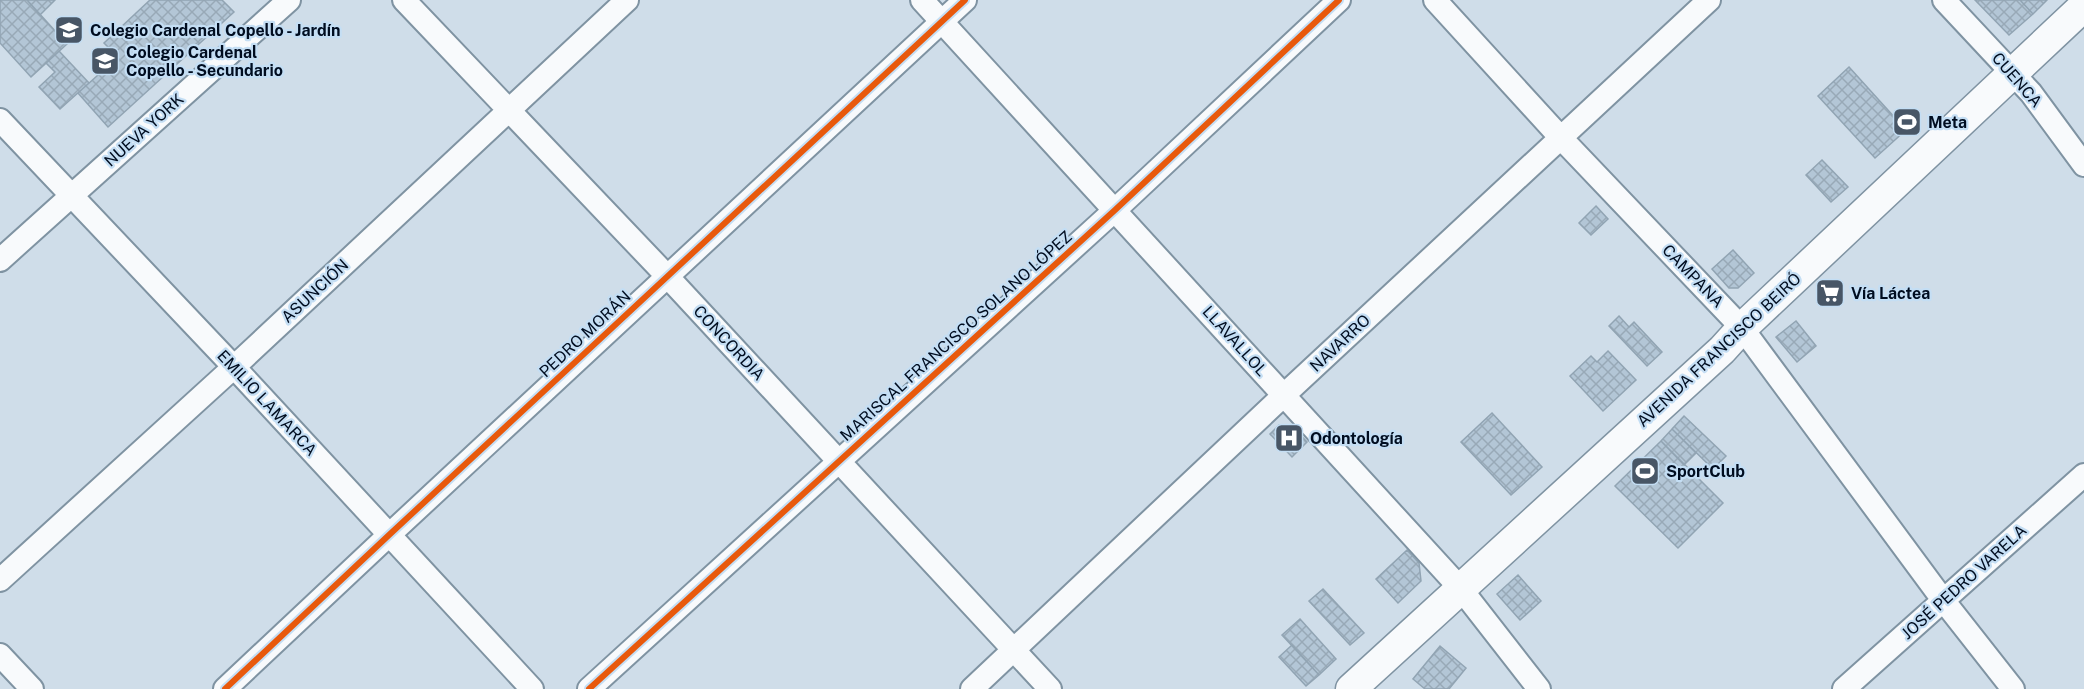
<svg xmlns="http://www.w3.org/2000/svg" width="2084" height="689" viewBox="0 0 2084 689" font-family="'Public Sans',sans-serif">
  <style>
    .building { fill: url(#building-cross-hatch); stroke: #91a4b3; stroke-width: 1.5 }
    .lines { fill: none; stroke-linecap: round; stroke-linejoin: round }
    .minor-casing { stroke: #7f93a2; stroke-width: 26 }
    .major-casing { stroke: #7f93a2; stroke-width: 33 }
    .minor { stroke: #f8fafc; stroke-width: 22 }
    .major { stroke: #f8fafc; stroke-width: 30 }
    .cycleway-casing { stroke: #c4def4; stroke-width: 10 }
    .cycleway { stroke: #e8590c; stroke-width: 6 }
    .labels { text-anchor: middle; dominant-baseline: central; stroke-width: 4.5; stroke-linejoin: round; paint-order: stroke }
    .poi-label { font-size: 16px; font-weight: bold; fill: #000d20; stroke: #c4def4; text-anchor: start }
    .street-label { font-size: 16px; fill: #000d20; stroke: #c4def4 }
  </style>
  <defs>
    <pattern id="building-cross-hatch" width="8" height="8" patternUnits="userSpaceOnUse" patternTransform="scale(1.5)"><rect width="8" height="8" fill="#b3c6d6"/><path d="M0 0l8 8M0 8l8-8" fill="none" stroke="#98a9b7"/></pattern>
  </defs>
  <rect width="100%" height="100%" fill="#cfdde9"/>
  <path class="building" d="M 0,0 L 27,0 L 67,44 L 31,77 L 0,43 Z
    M 27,0 L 55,0 L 40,15 Z
    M 150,0 L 222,0 L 234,12 L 108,127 L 78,93 L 118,57 L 104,43 Z
    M 1975,0 L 2020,0 L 2033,14 L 2009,35 Z
    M 2020,0 L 2047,0 L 2033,14 Z
    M 59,51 L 89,83 L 60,109 L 39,87 L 55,72 L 46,63 Z
    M 1849,67 L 1906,130 L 1875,158 L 1818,96 Z
    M 1822,160 L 1848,187 L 1831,202 L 1806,175 Z
    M 1596,206 L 1608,219 L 1591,235 L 1579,223 Z
    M 1733,250 L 1754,273 L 1738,288 L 1729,288 L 1712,269 Z
    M 1619,316 L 1629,327 L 1634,322 L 1662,352 L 1647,366 L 1609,326 Z
    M 1796,321 L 1816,346 L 1797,362 L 1776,337 Z
    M 1608,351 L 1636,380 L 1603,411 L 1570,376 L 1591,356 L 1597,362 Z
    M 1492,413 L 1542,467 L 1511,495 L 1461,442 Z
    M 1684,416 L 1726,456 L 1713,469 L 1672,429 Z
    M 1279,425 L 1292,426 L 1307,442 L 1292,457 L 1270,434 Z
    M 1672,429 L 1696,453 L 1684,465 L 1661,441 Z
    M 1661,441 L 1723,503 L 1678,548 L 1615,486 Z
    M 1407,550 L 1419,563 L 1421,581 L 1398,603 L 1376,579 Z
    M 1518,575 L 1541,601 L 1520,620 L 1497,594 Z
    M 1323,589 L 1364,633 L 1350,645 L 1309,601 Z
    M 1300,619 L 1336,659 L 1319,675 L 1282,635 Z
    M 1292,645 L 1319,675 L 1306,686 L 1279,657 Z
    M 1440,646 L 1466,668 L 1449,689 L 1425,689 L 1413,679 Z"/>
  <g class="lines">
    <g class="minor-casing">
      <path id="minor" d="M 404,0 L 667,276 L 1050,689
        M 922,0 L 1461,589 L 1539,689
        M 1435,0 L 1561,138 L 1742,328 L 1943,600 L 2013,689
        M 1944,0 L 2031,93 L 2084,165
        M 0,120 L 234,367 L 532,689
        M 0,260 L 289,0
        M 0,580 L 234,367 L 627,0
        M 0,655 L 32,689
        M 225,689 L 389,535 L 965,0
        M 589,689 L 1115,210 L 1339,0
        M 972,689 L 1284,395 L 1709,0
        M 1844,689 L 2084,475"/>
    </g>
    <g class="major-casing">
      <path id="major" d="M 1351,689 L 1722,350 L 1742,328 L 2084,6"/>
    </g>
    <use href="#minor" class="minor"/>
    <use href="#major" class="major"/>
    <g class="cycleway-casing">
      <path id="cycleway" d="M 225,689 L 389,535 L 965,0
        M 589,689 L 1115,210 L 1339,0"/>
    </g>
    <use href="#cycleway" class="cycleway"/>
  </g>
  <defs>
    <g id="school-square" transform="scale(1.5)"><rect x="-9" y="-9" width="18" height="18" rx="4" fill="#485666" stroke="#c4def4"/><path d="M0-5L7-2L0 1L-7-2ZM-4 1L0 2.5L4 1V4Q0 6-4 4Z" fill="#fff"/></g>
    <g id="stadium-square" transform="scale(1.5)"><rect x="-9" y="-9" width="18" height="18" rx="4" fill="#485666" stroke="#c4def4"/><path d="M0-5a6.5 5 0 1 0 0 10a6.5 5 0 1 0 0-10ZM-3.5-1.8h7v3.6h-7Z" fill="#fff"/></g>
    <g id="supermarket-square" transform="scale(1.5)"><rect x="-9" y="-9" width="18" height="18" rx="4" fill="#485666" stroke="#c4def4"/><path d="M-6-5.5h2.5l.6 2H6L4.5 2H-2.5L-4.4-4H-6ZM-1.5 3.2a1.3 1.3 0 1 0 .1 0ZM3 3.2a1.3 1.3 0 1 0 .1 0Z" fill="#fff"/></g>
    <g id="hospital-square" transform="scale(1.5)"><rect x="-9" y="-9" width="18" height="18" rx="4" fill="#485666" stroke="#c4def4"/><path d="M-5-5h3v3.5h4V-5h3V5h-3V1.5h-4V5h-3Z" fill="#fff"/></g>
  </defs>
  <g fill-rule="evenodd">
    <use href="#school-square" x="69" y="30"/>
    <use href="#school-square" x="105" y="61"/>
    <use href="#stadium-square" x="1907" y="122"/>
    <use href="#supermarket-square" x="1830" y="293"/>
    <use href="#hospital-square" x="1289" y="438"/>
    <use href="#stadium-square" x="1645" y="471"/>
  </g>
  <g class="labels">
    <g class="poi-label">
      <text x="90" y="30">Colegio Cardenal Copello - Jardín</text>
      <text x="126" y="52">Colegio Cardenal<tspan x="126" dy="18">Copello - Secundario</tspan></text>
      <text x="1928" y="122">Meta</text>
      <text x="1851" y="293">Vía Láctea</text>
      <text x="1310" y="438">Odontología</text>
      <text x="1666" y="471">SportClub</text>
    </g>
    <g class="street-label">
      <text transform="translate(2017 80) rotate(49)">CUENCA</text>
      <text transform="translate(144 130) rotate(-42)">NUEVA YORK</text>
      <text transform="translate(1693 276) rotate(46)">CAMPANA</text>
      <text transform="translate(315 291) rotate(-43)">ASUNCIÓN</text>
      <text transform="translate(585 334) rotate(-43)">PEDRO MORÁN</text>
      <text transform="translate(956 336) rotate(-42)">MARISCAL FRANCISCO SOLANO LÓPEZ</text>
      <text transform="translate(1235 341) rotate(48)">LLAVALLOL</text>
      <text transform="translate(729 343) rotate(47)">CONCORDIA</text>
      <text transform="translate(1340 343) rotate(-43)">NAVARRO</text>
      <text transform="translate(1719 350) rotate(-43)">AVENIDA FRANCISCO BEIRÓ</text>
      <text transform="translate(267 403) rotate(47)">EMILIO LAMARCA</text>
      <text transform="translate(1964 582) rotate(-42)">JOSÉ PEDRO VARELA</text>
    </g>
  </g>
</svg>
